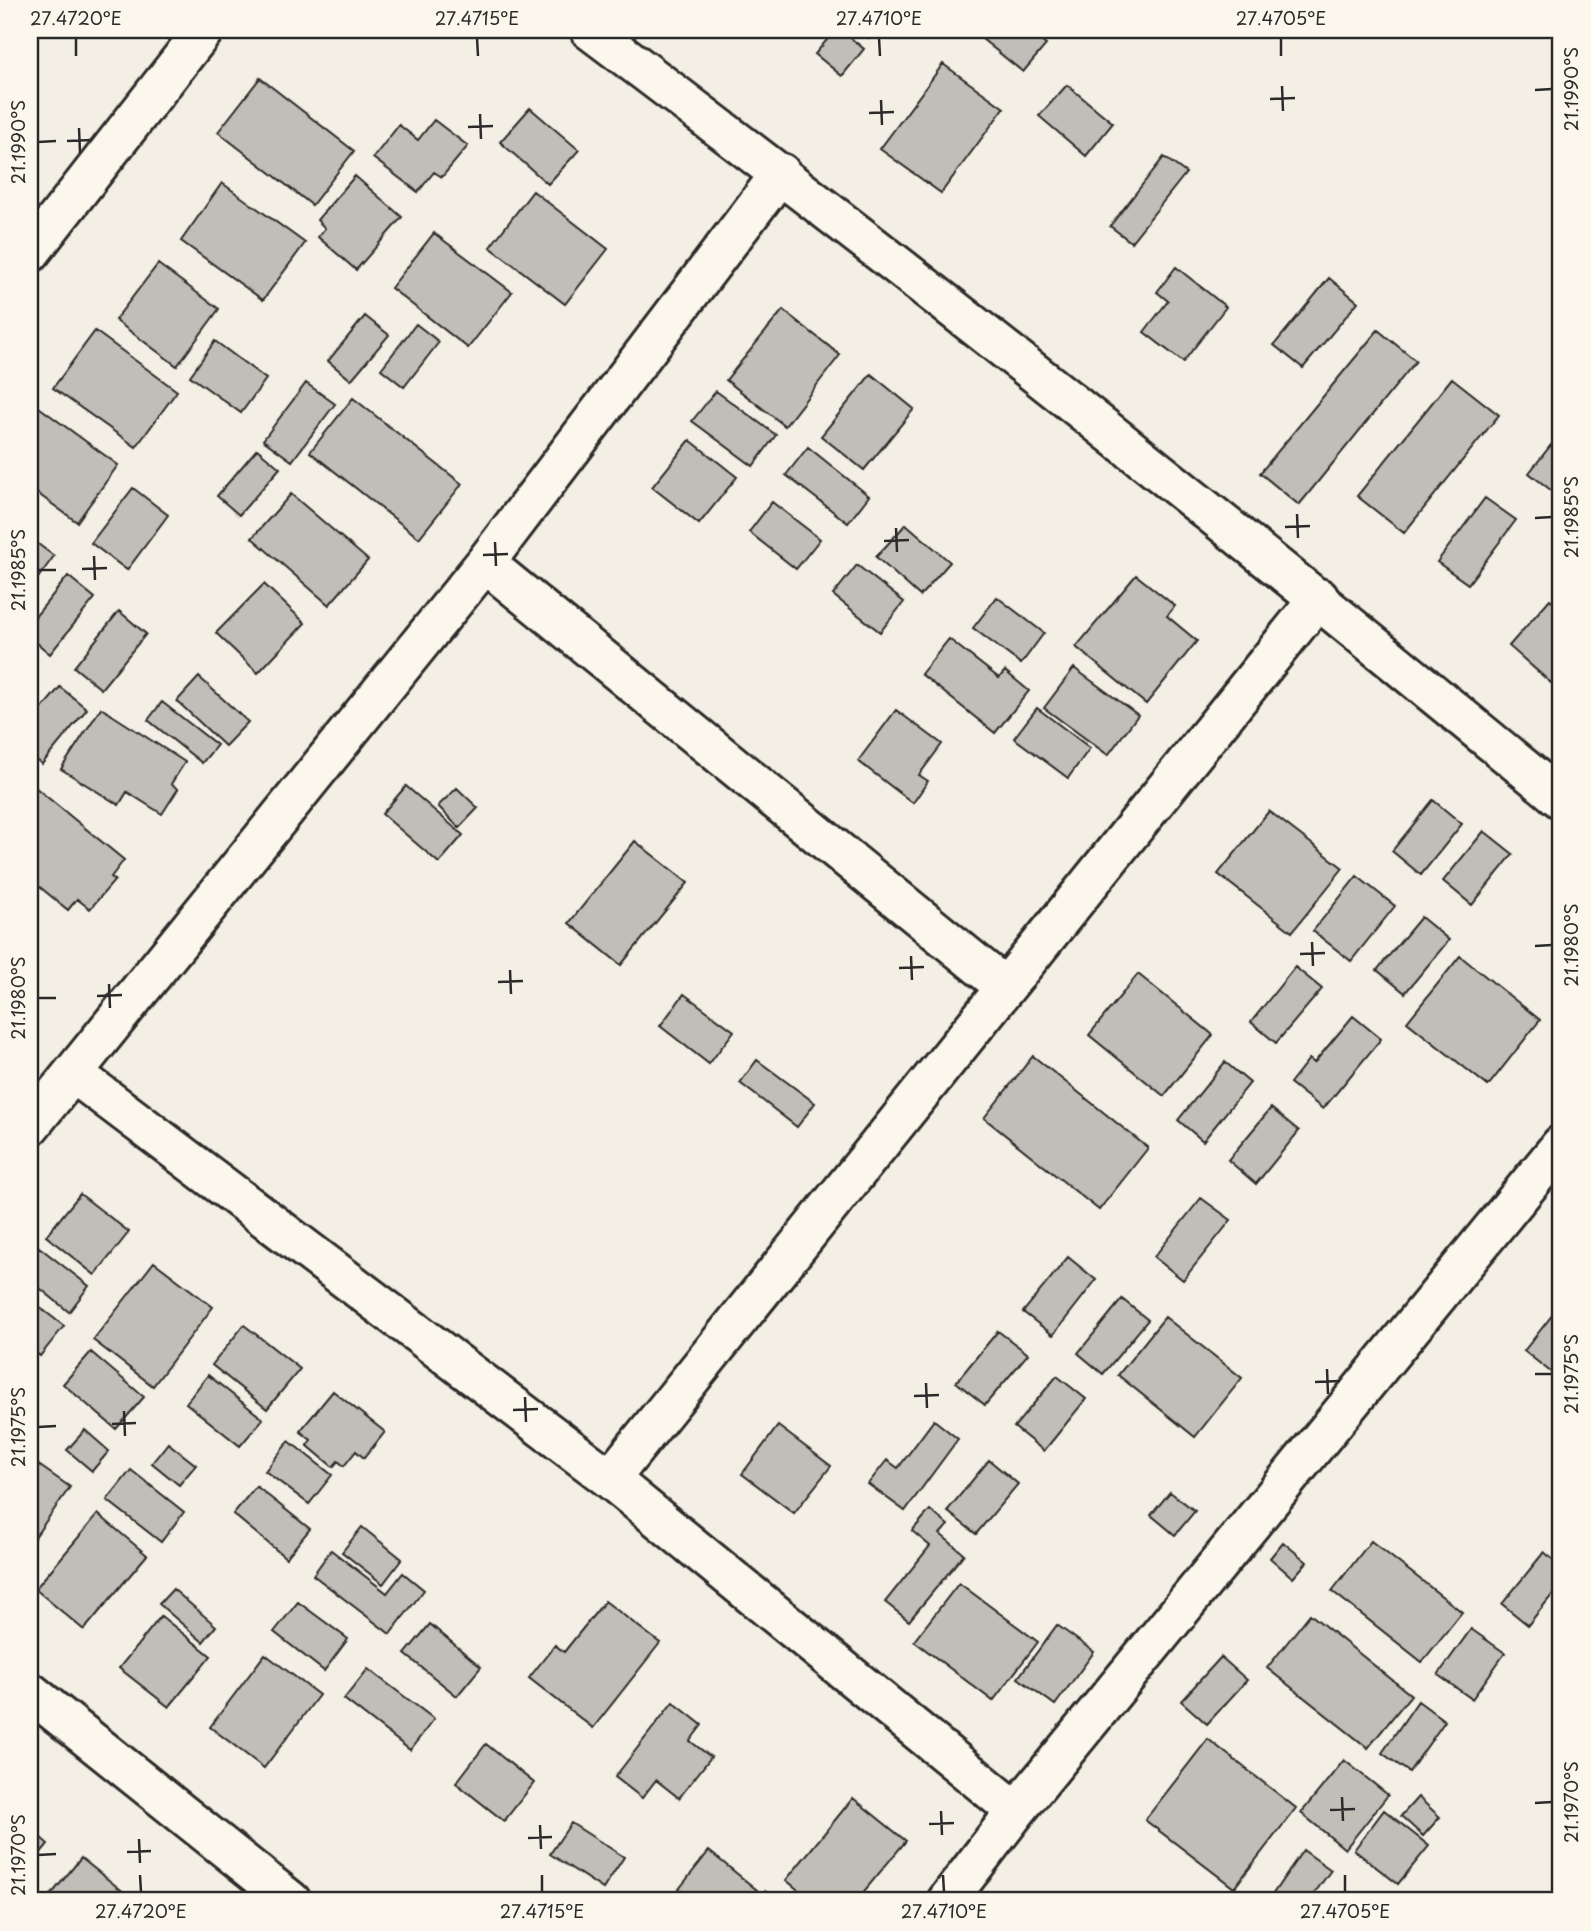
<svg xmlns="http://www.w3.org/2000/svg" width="1591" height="1931" viewBox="0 0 1591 1931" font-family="'Playpen Sans',sans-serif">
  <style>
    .building { fill: #c0beb6; stroke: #2b2b2b; stroke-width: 2 }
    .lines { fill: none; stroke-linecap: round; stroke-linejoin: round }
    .street-casing { stroke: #2b2b2b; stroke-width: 44 }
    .street { stroke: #fbf7ec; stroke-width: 38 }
    .ticks { fill: none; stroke: #2b2b2b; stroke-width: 2.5 }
    .neatline { fill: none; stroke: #2b2b2b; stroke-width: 2.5 }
    .ticks-label { font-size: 18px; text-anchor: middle; fill: #2b2b2b }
  </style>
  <rect width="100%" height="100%" fill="#f3efe4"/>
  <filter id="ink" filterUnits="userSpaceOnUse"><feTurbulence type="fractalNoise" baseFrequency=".0143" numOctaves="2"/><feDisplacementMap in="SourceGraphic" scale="14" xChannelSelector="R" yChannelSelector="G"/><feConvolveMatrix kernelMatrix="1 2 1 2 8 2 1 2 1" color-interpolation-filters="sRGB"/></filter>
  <g filter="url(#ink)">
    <path class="building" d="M 835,30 L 841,30 L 864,49 L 842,76 L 815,54 Z
      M 857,30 L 875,30 L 869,38 Z
      M 979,30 L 1027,30 L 1046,45 L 1023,72 L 976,34 Z
      M 943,64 L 1004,108 L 941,193 L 880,149 Z
      M 260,78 L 354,151 L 312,205 L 218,132 Z
      M 1067,85 L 1113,123 L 1086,156 L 1039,116 Z
      M 530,108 L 579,150 L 548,184 L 500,142 Z
      M 434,120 L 468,146 L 442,177 L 434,172 L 418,192 L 373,158 L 399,125 L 418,140 Z
      M 1164,157 L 1186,173 L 1131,242 L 1110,226 Z
      M 355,176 L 402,217 L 356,270 L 318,237 L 325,228 L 317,220 Z
      M 222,183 L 305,243 L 263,300 L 181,241 Z
      M 533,191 L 608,249 L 565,304 L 490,247 Z
      M 434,233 L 512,292 L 468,348 L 391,288 Z
      M 158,264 L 219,309 L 177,366 L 115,320 Z
      M 1176,267 L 1226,307 L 1183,362 L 1144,332 L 1168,301 L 1157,292 Z
      M 1329,278 L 1358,302 L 1303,368 L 1274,345 Z
      M 783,310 L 840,355 L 785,426 L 726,380 Z
      M 365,316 L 389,335 L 351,380 L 328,361 Z
      M 416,324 L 439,342 L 404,387 L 381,369 Z
      M 1378,330 L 1416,361 L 1299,505 L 1260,473 Z
      M 95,331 L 177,391 L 136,447 L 53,388 Z
      M 215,341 L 266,379 L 241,413 L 190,376 Z
      M 871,374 L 914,409 L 864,470 L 821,436 Z
      M 1452,378 L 1499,415 L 1404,533 L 1357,496 Z
      M 306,383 L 335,404 L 292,461 L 263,440 Z
      M 716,391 L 776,435 L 753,466 L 692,421 Z
      M 353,398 L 462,484 L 419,538 L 310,452 Z
      M 36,405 L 118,465 L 77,522 L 30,488 L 30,413 Z
      M 690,440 L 737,477 L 699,524 L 652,487 Z
      M 1551,445 L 1561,453 L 1561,498 L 1529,473 Z
      M 808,447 L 869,496 L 848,523 L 786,475 Z
      M 257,449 L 280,468 L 239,515 L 217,496 Z
      M 133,488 L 168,515 L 127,570 L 91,543 Z
      M 291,494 L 368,560 L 329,605 L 252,538 Z
      M 1485,498 L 1516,520 L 1468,584 L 1437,562 Z
      M 772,502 L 820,539 L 796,569 L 749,532 Z
      M 906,524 L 950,562 L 920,596 L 876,557 Z
      M 30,538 L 54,556 L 30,589 Z
      M 857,565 L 904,602 L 880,632 L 833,595 Z
      M 1136,575 L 1175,606 L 1167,616 L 1197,641 L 1146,704 L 1076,647 Z
      M 68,576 L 95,598 L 50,654 L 30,637 L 30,623 Z
      M 264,584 L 305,623 L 258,673 L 216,633 Z
      M 997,597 L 1044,633 L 1021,664 L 973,628 Z
      M 1550,599 L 1561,609 L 1561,671 L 1551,683 L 1509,646 Z
      M 119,611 L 146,634 L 101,689 L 74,667 Z
      M 949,639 L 999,678 L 1005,671 L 1029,691 L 995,733 L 921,674 Z
      M 1074,668 L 1138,715 L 1108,755 L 1044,708 Z
      M 199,677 L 248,722 L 225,746 L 177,701 Z
      M 60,687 L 87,709 L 42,764 L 30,755 L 30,723 Z
      M 162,702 L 217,745 L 202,763 L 148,720 Z
      M 101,708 L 185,762 L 171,784 L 178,789 L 162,814 L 127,792 L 119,805 L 61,769 Z
      M 1037,708 L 1090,748 L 1068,778 L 1014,738 Z
      M 896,710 L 942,744 L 919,775 L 928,781 L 913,803 L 858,761 Z
      M 30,783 L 124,860 L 111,877 L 115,880 L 90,909 L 77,899 L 68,910 L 30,879 Z
      M 406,786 L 463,835 L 439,863 L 382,814 Z
      M 457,788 L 478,808 L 459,828 L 438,806 Z
      M 1433,800 L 1462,824 L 1421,875 L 1392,851 Z
      M 1269,811 L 1343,868 L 1292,932 L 1218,874 Z
      M 1484,831 L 1513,854 L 1472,905 L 1443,881 Z
      M 635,841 L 688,883 L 621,965 L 569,923 Z
      M 1357,876 L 1395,906 L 1351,961 L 1313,931 Z
      M 1421,917 L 1449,940 L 1405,993 L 1377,970 Z
      M 1460,956 L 1540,1020 L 1488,1086 L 1407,1022 Z
      M 1295,967 L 1322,989 L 1276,1043 L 1251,1022 Z
      M 1138,974 L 1213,1035 L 1164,1096 L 1089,1035 Z
      M 684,994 L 734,1031 L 709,1064 L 660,1026 Z
      M 1353,1016 L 1381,1039 L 1323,1109 L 1290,1083 L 1309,1059 L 1314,1063 Z
      M 1033,1056 L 1148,1148 L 1099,1210 L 984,1118 Z
      M 757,1060 L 815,1103 L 797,1127 L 740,1083 Z
      M 1225,1062 L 1250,1083 L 1203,1141 L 1178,1120 Z
      M 1271,1108 L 1299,1131 L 1256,1184 L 1228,1160 Z
      M 80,1194 L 129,1232 L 95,1275 L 46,1236 Z
      M 1201,1198 L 1231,1220 L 1183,1280 L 1154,1257 Z
      M 39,1247 L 89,1286 L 69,1312 L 30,1280 L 30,1258 Z
      M 1068,1257 L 1096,1280 L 1053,1335 L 1023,1312 Z
      M 154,1262 L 213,1307 L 153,1386 L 93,1340 Z
      M 1122,1299 L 1148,1320 L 1103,1374 L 1078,1353 Z
      M 30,1300 L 64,1326 L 40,1356 L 30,1348 Z
      M 1561,1304 L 1561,1380 L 1524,1351 Z
      M 1165,1317 L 1242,1378 L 1195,1437 L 1118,1375 Z
      M 244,1325 L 300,1369 L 267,1409 L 212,1365 Z
      M 998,1331 L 1028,1354 L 985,1405 L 956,1382 Z
      M 91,1352 L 144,1397 L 116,1429 L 63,1384 Z
      M 208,1375 L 263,1419 L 240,1446 L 186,1403 Z
      M 1057,1376 L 1086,1399 L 1044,1451 L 1014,1427 Z
      M 333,1391 L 385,1432 L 364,1458 L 356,1451 L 344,1466 L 338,1461 L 333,1467 L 307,1445 L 311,1440 L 300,1431 Z
      M 934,1420 L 958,1439 L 905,1511 L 868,1484 L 887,1460 L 898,1468 Z
      M 778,1426 L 831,1466 L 794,1513 L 742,1474 Z
      M 85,1430 L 109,1451 L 92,1471 L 67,1450 Z
      M 289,1441 L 332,1475 L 309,1504 L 265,1471 Z
      M 168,1443 L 196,1465 L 179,1485 L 152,1463 Z
      M 30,1459 L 70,1487 L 30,1544 Z
      M 989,1460 L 1018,1484 L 976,1534 L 947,1511 Z
      M 131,1470 L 184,1512 L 161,1542 L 107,1500 Z
      M 256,1486 L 310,1529 L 286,1558 L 233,1514 Z
      M 1170,1492 L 1195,1511 L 1175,1535 L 1151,1515 Z
      M 930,1510 L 948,1525 L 940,1534 L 964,1554 L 909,1621 L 885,1602 L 930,1546 L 912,1531 Z
      M 98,1514 L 147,1555 L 84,1630 L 35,1589 Z
      M 362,1527 L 402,1559 L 383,1584 L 342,1552 Z
      M 1371,1541 L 1462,1612 L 1422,1662 L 1332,1591 Z
      M 1283,1542 L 1307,1562 L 1293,1578 L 1270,1558 Z
      M 331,1550 L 387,1593 L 403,1573 L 424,1590 L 390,1634 L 313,1575 Z
      M 1544,1552 L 1561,1566 L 1561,1584 L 1528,1625 L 1502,1604 Z
      M 959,1583 L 1038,1642 L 993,1701 L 914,1641 Z
      M 173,1589 L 216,1626 L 203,1642 L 159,1604 Z
      M 605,1601 L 660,1643 L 593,1728 L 529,1678 L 555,1645 L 564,1652 Z
      M 298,1602 L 348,1639 L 324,1671 L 274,1632 Z
      M 1310,1614 L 1411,1695 L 1368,1748 L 1267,1668 Z
      M 161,1616 L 211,1656 L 169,1707 L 119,1668 Z
      M 430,1624 L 481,1667 L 457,1696 L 405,1654 Z
      M 1057,1625 L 1094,1652 L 1055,1705 L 1018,1678 Z
      M 1471,1629 L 1505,1653 L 1472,1699 L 1438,1675 Z
      M 265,1654 L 319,1695 L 264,1768 L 210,1727 Z
      M 1221,1657 L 1247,1680 L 1207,1724 L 1181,1701 Z
      M 368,1669 L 434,1719 L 410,1750 L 344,1699 Z
      M 1418,1701 L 1445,1721 L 1409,1772 L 1382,1753 Z
      M 673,1702 L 702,1725 L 690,1741 L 711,1757 L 679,1798 L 656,1780 L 642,1798 L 615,1777 Z
      M 1208,1739 L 1296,1808 L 1234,1888 L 1145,1820 Z
      M 486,1744 L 534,1783 L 504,1821 L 456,1783 Z
      M 1344,1760 L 1388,1795 L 1345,1849 L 1301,1813 Z
      M 1418,1797 L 1440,1817 L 1423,1836 L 1401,1816 Z
      M 853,1798 L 906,1841 L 856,1901 L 812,1901 L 786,1880 Z
      M 1384,1810 L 1429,1846 L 1398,1884 L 1354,1850 Z
      M 571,1823 L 624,1857 L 603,1889 L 550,1854 Z
      M 30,1828 L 48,1844 L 30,1866 Z
      M 1303,1850 L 1331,1870 L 1309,1901 L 1268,1901 Z
      M 709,1851 L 757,1890 L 748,1901 L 694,1901 L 679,1889 Z
      M 81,1858 L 135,1901 L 46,1901 Z
      M 765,1891 L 777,1901 L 756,1901 Z"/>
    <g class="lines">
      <g class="street-casing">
        <path id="street" d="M 590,30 C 920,278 1243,536 1561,799
          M 30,253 L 204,30
          M 485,563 L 1005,987
          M 73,1073 L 610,1479 L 1016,1811
          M 30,1126 L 485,563 L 781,173
          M 610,1479 L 1319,598
          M 30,1692 L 291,1901
          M 947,1901 L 1016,1811 L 1561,1145"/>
      </g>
      <use href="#street" class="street"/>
    </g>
  </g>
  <path class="ticks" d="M 76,38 L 76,56M 477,38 L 478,56M 879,38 L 880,56M 1281,38 L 1281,56M 1282,86 L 1283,111M 1535,90 L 1552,89M 1270,99 L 1295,98M 881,100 L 882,125M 869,113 L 894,112M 480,114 L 481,139M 468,127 L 493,126M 79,128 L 80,153M 67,141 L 92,140M 38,142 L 56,141M 1297,514 L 1298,538M 1535,518 L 1552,517M 1285,527 L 1310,526M 896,528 L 897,552M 884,541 L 909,540M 495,542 L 496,566M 483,555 L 508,554M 94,556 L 95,580M 82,569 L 107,568M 38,570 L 56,570M 1312,942 L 1313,966M 1535,946 L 1552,945M 1300,954 L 1325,953M 911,956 L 912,980M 899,968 L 924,967M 510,970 L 511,994M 498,982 L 523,981M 109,984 L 110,1008M 97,996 L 122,995M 38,998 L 56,998M 1327,1369 L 1328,1394M 1535,1374 L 1552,1374M 1315,1382 L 1340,1381M 926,1383 L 927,1408M 914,1396 L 939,1395M 525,1397 L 526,1422M 513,1410 L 538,1409M 124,1411 L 125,1436M 112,1424 L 136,1423M 38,1427 L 56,1426M 1342,1797 L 1343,1821M 1535,1803 L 1552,1802M 1330,1810 L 1355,1809M 941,1811 L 942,1835M 929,1824 L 954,1823M 540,1825 L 541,1849M 528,1838 L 552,1837M 139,1839 L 140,1863M 127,1852 L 151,1851M 38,1855 L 56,1854M 140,1875 L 141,1892M 542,1875 L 542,1892M 943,1875 L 944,1892M 1345,1875 L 1345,1892"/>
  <rect width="1591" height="1931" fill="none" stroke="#fbf7ec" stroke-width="77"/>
  <rect x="38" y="38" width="1514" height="1854" class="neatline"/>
  <g class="ticks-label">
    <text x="76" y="25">27.4720°E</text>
    <text x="477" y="25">27.4715°E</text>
    <text x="879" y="25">27.4710°E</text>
    <text x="1281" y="25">27.4705°E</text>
    <text transform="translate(1572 89) rotate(-90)" y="6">21.1990°S</text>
    <text transform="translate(19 142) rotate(-90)" y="6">21.1990°S</text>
    <text transform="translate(1572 517) rotate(-90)" y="6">21.1985°S</text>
    <text transform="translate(19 570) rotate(-90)" y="6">21.1985°S</text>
    <text transform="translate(1572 945) rotate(-90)" y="6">21.1980°S</text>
    <text transform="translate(19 998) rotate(-90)" y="6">21.1980°S</text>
    <text transform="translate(1572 1374) rotate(-90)" y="6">21.1975°S</text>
    <text transform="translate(19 1427) rotate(-90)" y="6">21.1975°S</text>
    <text transform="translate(1572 1802) rotate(-90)" y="6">21.1970°S</text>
    <text transform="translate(19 1855) rotate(-90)" y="6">21.1970°S</text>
    <text x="141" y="1918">27.4720°E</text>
    <text x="542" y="1918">27.4715°E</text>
    <text x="944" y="1918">27.4710°E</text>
    <text x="1345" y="1918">27.4705°E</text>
  </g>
</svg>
